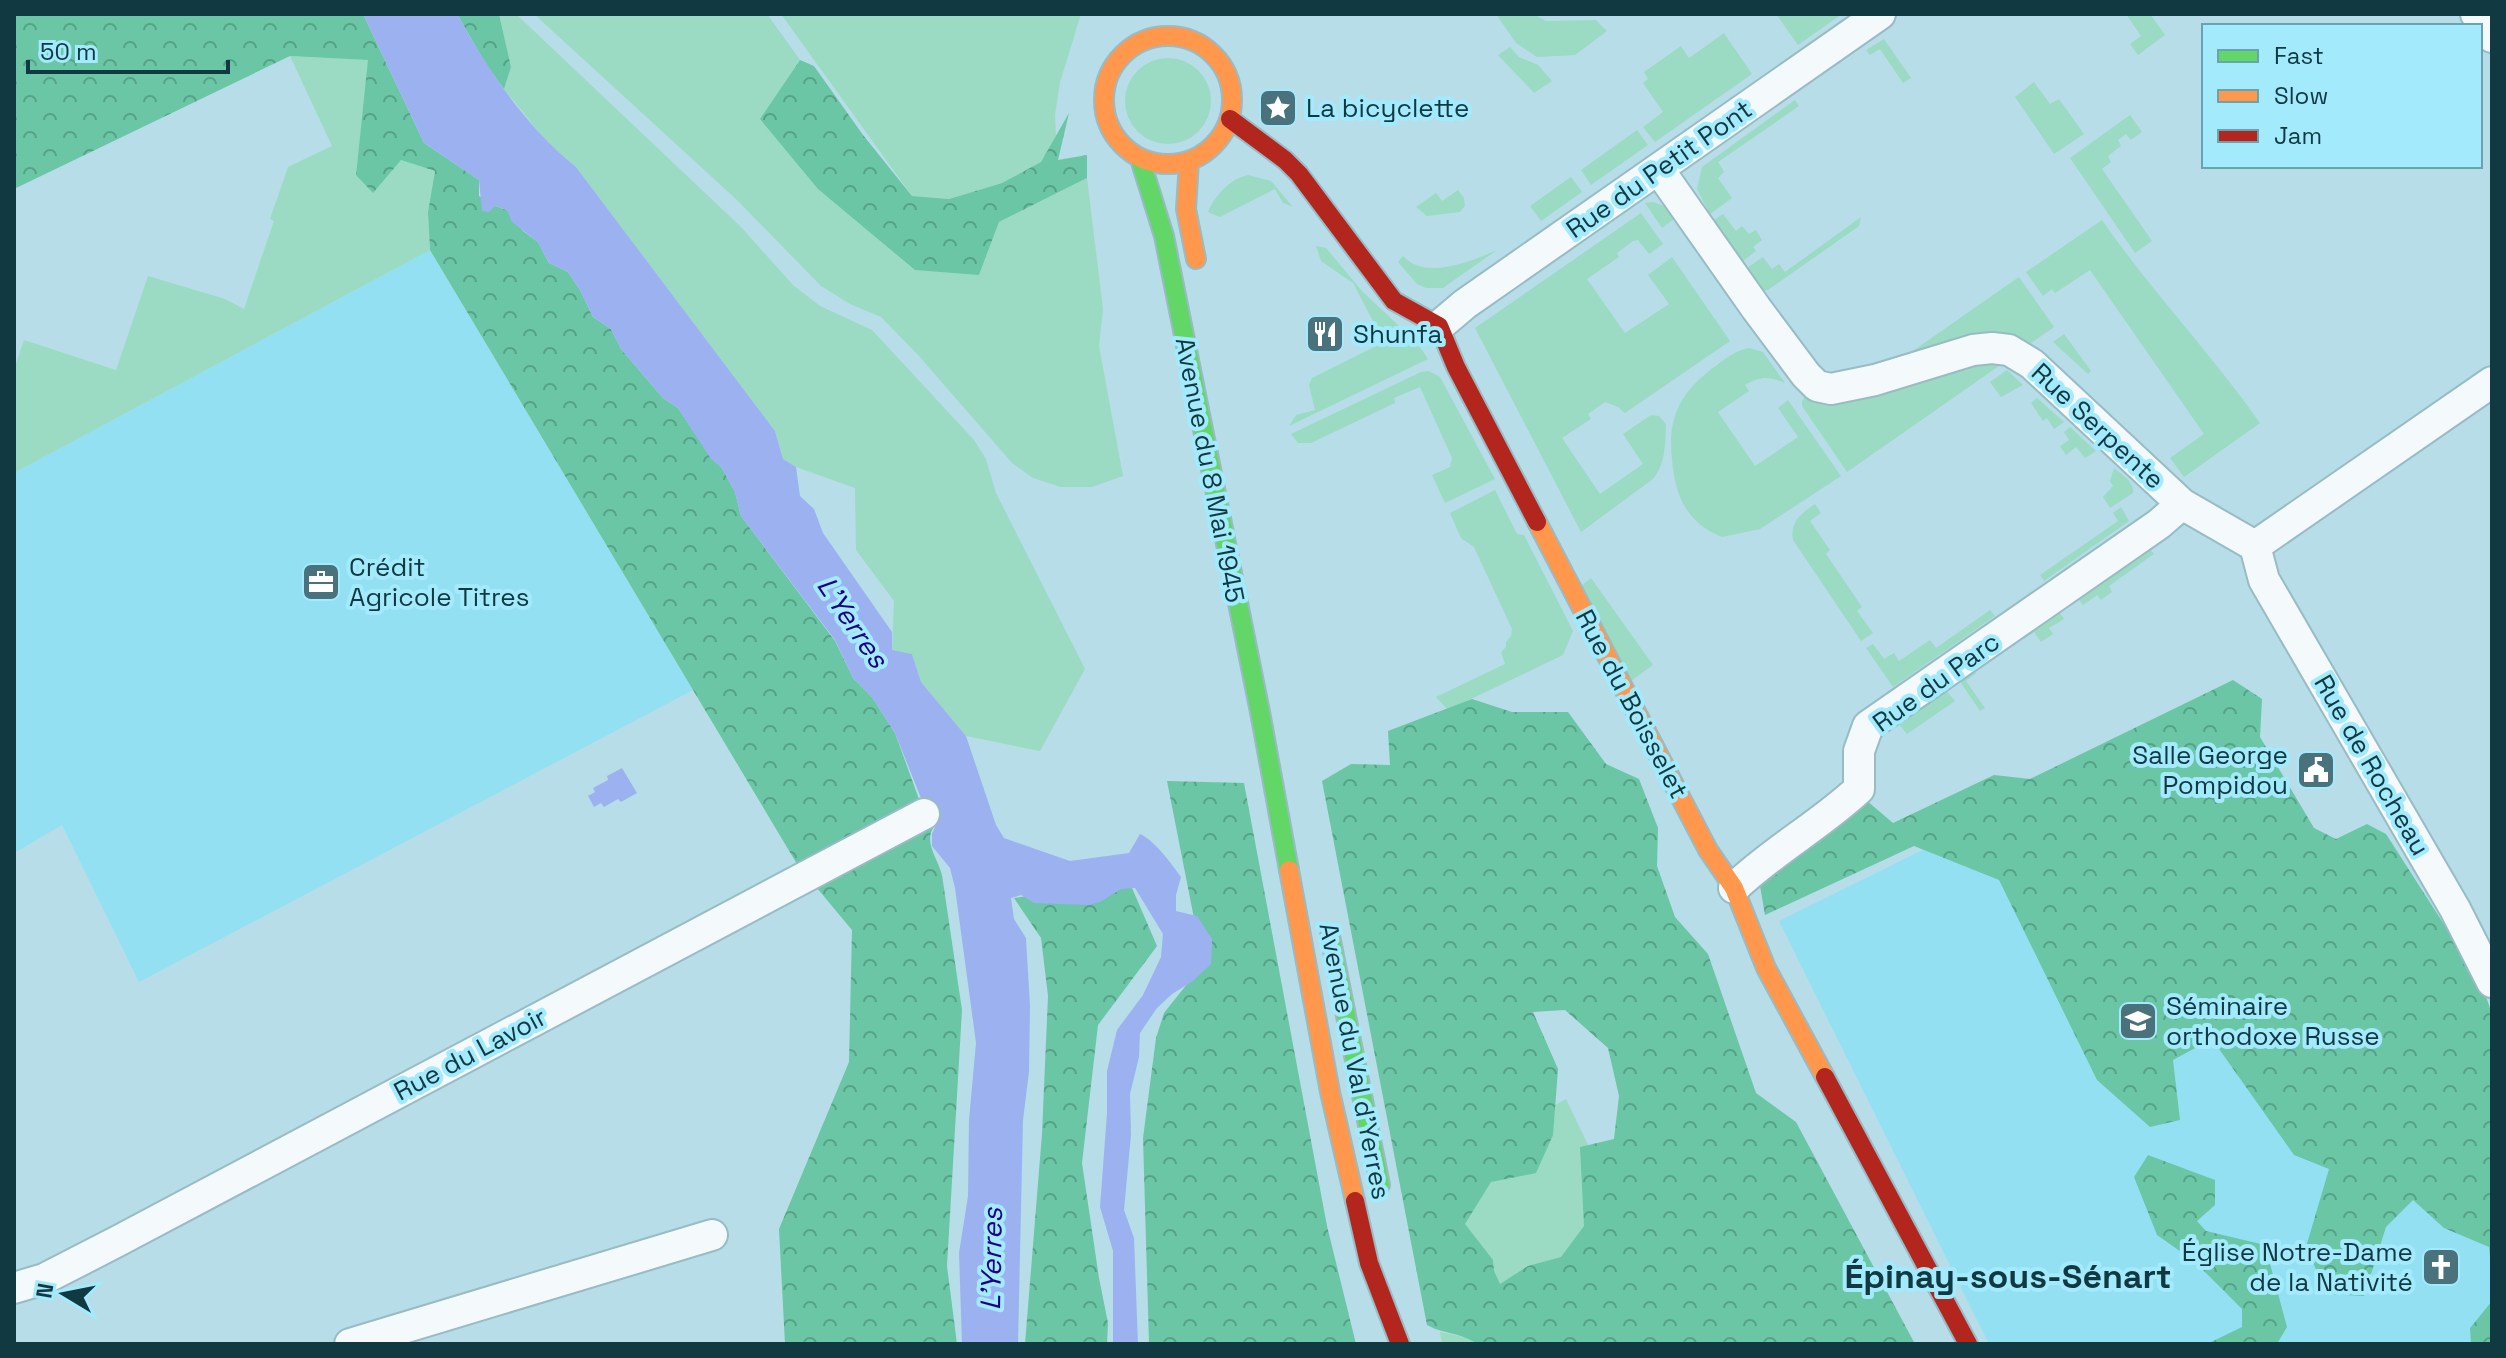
<svg xmlns="http://www.w3.org/2000/svg" width="2506" height="1358" viewBox="0 0 2506 1358" font-family="'Space Grotesk',sans-serif">
  <style>
    .built { fill: #94e0f3 }
    .green { fill: #9bdbc3 }
    .forest { fill: url(#forest-crowns); fill-rule: evenodd }
    .water { fill: #9cb2f0 }
    .lines { fill: none; stroke-linecap: round; stroke-linejoin: round }
    .street-casing { stroke: #98bbc4; stroke-width: 34 }
    .fast-casing { stroke: #98bbc4; stroke-width: 22 }
    .slow-casing { stroke: #98bbc4; stroke-width: 22 }
    .jam-casing { stroke: #98bbc4; stroke-width: 22 }
    .street { stroke: #f4fafc; stroke-width: 30 }
    .fast { stroke: #63d668; stroke-width: 18 }
    .slow { stroke: #ff974d; stroke-width: 18 }
    .jam { stroke: #b3261e; stroke-width: 18 }
    .labels { text-anchor: middle; dominant-baseline: central; stroke-width: 8; stroke-linejoin: round; paint-order: stroke }
    .poi-label { font-size: 26px; fill: #103942; stroke: #a2eafc; text-anchor: start }
    .street-label { font-size: 26px; fill: #103942; stroke: #a2eafc }
    .water-label { font-size: 28px; font-style: italic; fill: #1f0284; stroke: #a2eafc }
    .district-label { font-size: 34px; font-weight: bold; fill: #103942; stroke: #a2eafc }
  </style>
  <defs>
    <pattern id="forest-crowns" width="20" height="18" patternUnits="userSpaceOnUse" patternTransform="scale(2)"><rect width="20" height="18" fill="#6ac6a4"/><path d="M2 6a3 3 0 1 1 6 0M12 15a3 3 0 1 1 6 0" fill="none" stroke="#56a287"/></pattern>
  </defs>
  <rect width="100%" height="100%" fill="#b6dde8"/>
  <path class="built" d="M 430,250 L 693,690 L 139,982 L 62,825 L 14,853 L 14,473 Z
    M 2227,699 L 2492,1122 L 2492,1344 L 1989,1344 L 1779,921 Z"/>
  <path class="green" d="M 499,14 L 516,14 L 741,227 L 793,285 L 820,306 L 872,330 L 974,440 L 986,459 L 996,493 L 1085,669 L 1040,751 L 966,736 L 921,682 L 912,654 L 892,651 L 894,601 L 856,550 L 855,488 L 796,467 L 783,459 L 775,431 L 576,167 L 551,147 L 504,89 L 511,67 Z
    M 534,14 L 767,14 L 800,60 L 760,119 L 979,275 L 999,222 L 1087,178 L 1103,309 L 1099,346 L 1123,476 L 1092,487 L 1061,487 L 1033,478 L 1012,463 L 919,356 L 881,317 L 850,304 L 821,286 L 737,200 Z
    M 781,14 L 1081,14 L 1060,82 L 1055,115 L 1056,137 L 1041,162 L 1002,183 L 949,199 L 912,196 Z
    M 1496,14 L 1533,14 L 1546,21 L 1596,20 L 1607,31 L 1575,55 L 1537,57 L 1516,43 Z
    M 1776,14 L 1842,14 L 1798,45 Z
    M 2126,14 L 2150,14 L 2165,35 L 2138,55 L 2130,44 L 2141,36 Z
    M 1724,33 L 1752,74 L 1655,142 L 1643,127 L 1663,112 L 1643,83 L 1648,79 L 1644,72 L 1681,46 L 1689,58 Z
    M 1884,39 L 1911,78 L 1903,83 L 1880,49 L 1870,55 L 1866,50 Z
    M 1510,47 L 1519,57 L 1538,65 L 1552,81 L 1534,93 L 1498,55 Z
    M 290,56 L 369,60 L 356,175 L 401,160 L 435,171 L 428,212 L 430,250 L 14,473 L 14,369 L 24,340 L 116,370 L 148,276 L 225,299 L 244,309 L 274,221 L 270,219 L 288,167 L 332,146 Z
    M1125 101a43 43 0 1 1 86 0a43 43 0 1 1-86 0Z
    M 2034,82 L 2050,104 L 2059,99 L 2084,134 L 2054,154 L 2015,97 Z
    M 1795,100 L 1799,106 L 1718,162 L 1724,172 L 1718,178 L 1732,198 L 1710,214 L 1697,189 L 1702,167 Z
    M 2130,115 L 2142,132 L 2131,140 L 2126,134 L 2118,140 L 2121,146 L 2108,156 L 2111,162 L 2102,169 L 2152,241 L 2135,253 L 2070,158 Z
    M 1637,130 L 1648,145 L 1591,185 L 1581,170 Z
    M 1248,175 L 1271,181 L 1293,207 L 1283,203 L 1275,189 L 1220,217 L 1208,212 C 1215,195 1230,179 1248,175 Z
    M 1571,177 L 1582,192 L 1541,221 L 1530,206 Z
    M 1458,190 L 1464,198 L 1465,206 L 1460,212 L 1427,216 L 1416,207 L 1436,193 L 1442,201 Z
    M 1653,202 L 1672,209 L 1678,216 L 1662,228 L 1645,203 Z
    M 1641,213 L 1663,244 L 1649,254 L 1638,240 L 1633,241 L 1617,253 L 1619,257 L 1587,279 L 1625,333 L 1669,304 L 1648,275 L 1672,257 L 1730,341 L 1625,413 L 1618,407 L 1605,402 L 1588,414 L 1591,419 L 1562,438 L 1600,494 L 1643,464 L 1623,434 L 1651,415 L 1659,416 L 1666,424 C 1665,444 1666,463 1653,479 L 1581,532 L 1475,328 Z
    M 1723,214 L 1736,231 L 1742,226 L 1749,234 L 1756,230 L 1762,240 L 1753,247 L 1756,251 L 1743,261 L 1714,220 Z
    M 1861,217 L 1859,226 L 1768,290 L 1763,291 L 1747,268 L 1763,257 L 1772,269 L 1779,264 L 1785,272 Z
    M 2102,220 C 2151,291 2211,353 2260,423 L 2184,477 L 2170,458 L 2204,434 L 2090,270 L 2055,293 L 2052,289 L 2043,296 L 2026,272 Z
    M 1316,246 L 1326,248 L 1362,291 L 1418,344 L 1428,359 L 1289,426 L 1296,415 L 1315,410 L 1309,385 L 1312,378 L 1384,342 L 1353,283 L 1321,261 Z
    M 1497,250 L 1443,288 L 1426,288 L 1417,284 L 1398,262 L 1403,256 C 1426,281 1472,261 1497,250 Z
    M 2019,277 L 2054,327 L 2024,348 L 1907,355 Z
    M 2064,334 L 2091,371 L 2088,374 L 2053,342 Z
    M 1749,348 L 1763,352 L 1785,383 C 1769,376 1760,376 1745,385 L 1749,391 L 1718,412 L 1755,466 L 1798,437 L 1778,408 L 1788,400 L 1841,476 L 1760,529 L 1722,537 C 1686,522 1675,496 1672,459 C 1667,416 1682,390 1717,365 C 1727,357 1736,351 1749,348 Z
    M 2009,359 L 1847,472 L 1802,406 L 1802,401 L 1809,392 L 1851,393 L 1854,401 L 1983,362 Z
    M 2007,370 L 2023,385 L 2001,397 L 1990,382 Z
    M 1429,371 L 1440,377 L 1495,479 L 1445,503 L 1432,475 L 1450,467 L 1452,458 L 1420,387 L 1394,398 L 1395,403 L 1311,443 L 1298,443 L 1291,434 L 1421,372 Z
    M 2037,398 L 2064,422 L 2054,429 L 2047,418 L 2043,421 L 2031,403 Z
    M 2070,427 L 2096,451 L 2085,458 L 2076,447 L 2066,455 L 2060,446 L 2069,440 L 2064,432 Z
    M 2114,468 C 2121,474 2135,482 2133,493 L 2110,508 L 2103,497 L 2113,486 L 2110,481 Z
    M 1495,490 L 1517,534 L 1524,535 L 1573,631 L 1563,655 L 1448,710 L 1436,697 L 1505,664 L 1501,652 L 1506,647 L 1506,642 L 1511,636 L 1512,629 L 1474,547 L 1461,538 L 1450,513 Z
    M 1815,504 L 1821,513 L 1810,521 L 1830,550 L 1826,554 L 1862,607 L 1857,611 L 1873,633 L 1861,641 L 1793,540 C 1790,522 1800,514 1815,504 Z
    M 2121,507 L 2129,521 L 2044,581 L 2040,575 L 2118,521 L 2113,513 Z
    M 2145,543 L 2154,554 L 2109,586 L 2112,592 L 2101,600 L 2097,595 L 2083,605 L 2074,593 Z
    M 1591,578 L 1653,665 L 1631,681 L 1581,586 Z
    M 2055,606 L 2064,619 L 2049,628 L 2053,634 L 2041,642 L 2034,632 L 2024,639 L 2018,631 Z
    M 1990,610 L 1995,616 L 1893,687 L 1866,648 L 1873,644 L 1884,659 L 1894,653 L 1899,661 L 1930,640 L 1936,648 Z
    M 1970,665 L 1976,673 L 1966,681 L 1985,708 L 1980,711 L 1959,680 Z
    M 1943,687 L 1955,701 L 1907,734 L 1898,723 Z
    M 1566,1099 L 1627,1226 L 1500,1297 L 1434,1172 Z
    M 1440,1332 L 1470,1338 L 1477,1344 L 1442,1344 Z"/>
  <path class="forest" d="M 14,14 L 363,14 L 424,143 L 479,180 L 479,196 L 495,206 L 507,210 L 523,231 L 538,242 L 549,263 L 568,272 L 580,290 L 593,317 L 611,329 L 621,349 L 663,398 L 678,408 L 711,458 L 722,468 L 735,492 L 741,516 L 835,641 L 853,678 L 872,697 L 895,733 L 920,802 L 933,828 C 924,843 938,859 942,875 L 962,1010 L 947,1266 L 957,1344 L 785,1344 L 779,1229 L 849,1062 L 852,930 L 797,864 L 430,250 L 428,212 L 435,171 L 401,160 L 373,193 L 356,175 L 368,60 L 290,56 L 14,189 Z
    M 457,14 L 499,14 L 511,67 L 504,89 L 487,66 Z
    M 800,60 L 814,66 L 863,135 L 912,196 L 949,199 L 1002,183 L 1041,162 L 1069,113 L 1058,160 L 1087,155 L 1087,178 L 999,222 L 979,275 L 915,270 L 818,189 L 760,119 Z
    M 2233,680 L 2262,699 L 2260,737 L 2314,828 L 2336,839 L 2367,824 L 2386,834 L 2481,982 L 2492,1014 L 2492,1280 L 2489,1247 L 2444,1228 L 2413,1200 L 2386,1227 L 2364,1296 L 2327,1294 L 2306,1247 L 2329,1169 L 2294,1155 L 2212,1039 L 2173,1060 L 2180,1120 L 2150,1127 L 2097,1080 L 1999,880 L 1914,846 L 1765,915 L 1759,880 L 1860,795 L 1893,823 L 1994,775 L 2030,779 Z
    M 1472,699 L 1512,712 L 1568,712 L 1606,764 L 1639,779 L 1658,828 L 1657,866 L 1675,917 L 1708,954 L 1756,1093 L 1796,1122 L 1915,1344 L 1477,1344 C 1463,1333 1443,1334 1427,1325 L 1322,781 L 1351,764 L 1390,765 L 1388,731 ZM 1565,1010 L 1608,1048 L 1619,1096 L 1614,1139 L 1580,1147 L 1584,1226 L 1561,1257 L 1528,1266 L 1500,1284 L 1494,1271 L 1493,1260 L 1465,1224 L 1491,1182 L 1536,1173 L 1553,1135 L 1558,1069 L 1533,1012 Z
    M 1167,781 L 1244,783 L 1327,1226 L 1356,1344 L 1149,1344 L 1143,1138 L 1156,1038 L 1164,1013 L 1203,964 Z
    M 1129,881 L 1157,946 L 1098,1025 L 1082,1163 L 1099,1278 L 1108,1323 L 1107,1344 L 1025,1344 L 1042,1134 L 1048,996 L 1041,938 L 1014,898 Z
    M 2148,1155 L 2215,1180 L 2215,1205 L 2197,1221 L 2206,1231 L 2265,1245 L 2287,1327 L 2277,1344 L 2207,1344 L 2242,1327 L 2242,1309 L 2194,1261 L 2157,1235 L 2134,1177 Z
    M 2492,1301 L 2492,1344 L 2471,1344 L 2470,1328 Z"/>
  <path class="water" d="M 363,14 L 457,14 C 489,71 525,126 576,167 L 775,431 L 783,459 L 796,467 L 800,496 L 814,509 L 823,533 L 892,632 L 892,650 L 912,654 L 921,682 L 966,736 L 996,825 L 1004,838 L 1070,861 L 1129,853 L 1140,834 C 1154,840 1172,864 1181,877 L 1176,895 L 1176,911 L 1197,916 L 1212,939 L 1211,964 L 1193,981 L 1172,994 L 1157,1008 L 1140,1033 L 1139,1057 L 1130,1094 L 1131,1135 L 1124,1210 L 1134,1238 L 1138,1344 L 1113,1344 L 1113,1251 L 1100,1207 L 1107,1113 L 1107,1071 L 1117,1030 L 1143,995 L 1161,957 L 1163,934 L 1135,888 L 1121,889 L 1100,902 L 1089,905 L 1034,903 L 1021,895 L 1011,898 L 1014,919 L 1026,938 L 1030,1006 L 1029,1072 L 1023,1120 L 1018,1344 L 962,1344 L 959,1253 L 968,1196 L 969,1120 L 976,1043 L 955,888 L 950,868 L 932,846 L 932,834 L 935,827 L 923,803 L 895,733 L 872,697 L 853,678 L 835,640 L 741,516 L 735,492 L 722,468 L 711,459 L 678,408 L 663,398 L 621,349 L 611,329 L 593,317 L 580,290 L 568,272 L 549,263 L 538,242 L 512,222 L 507,210 L 495,206 L 489,212 L 482,211 L 479,180 L 424,143 Z
    M 622,768 L 637,793 L 621,802 L 618,799 L 604,807 L 601,803 L 594,807 L 588,796 L 595,792 L 593,788 L 608,780 L 607,776 Z"/>
  <g class="lines">
    <g class="street-casing">
      <path id="street" d="M 2476,14 L 2492,37
        M 1659,170 L 1756,308 L 1806,375 L 1817,386 L 1831,389 L 1875,380 L 1973,350 L 1992,348 L 2009,350 L 2032,364 L 2182,504 L 2255,546
        M 1439,326 L 1465,304 L 1880,14
        M 2255,546 L 2264,580 L 2455,909 L 2492,982
        M 2255,546 L 2492,382
        M 1734,888 C 1774,850 1819,826 1859,789 L 1859,751 L 1868,726 L 2159,524 L 2182,504
        M 14,1288 L 44,1279 L 118,1241 L 924,814
        M 350,1344 L 712,1235"/>
    </g>
    <g class="fast-casing">
      <path id="fast" d="M 1140,159 L 1164,236 L 1260,712 L 1289,870
        M 1330,936 L 1380,1185"/>
    </g>
    <g class="slow-casing">
      <path id="slow" d="M1104 100a64 64 0 1 1 128 0a64 64 0 1 1-128 0Z
        M 1189,161 L 1186,209 L 1196,259
        M 1537,522 L 1708,850 L 1734,888 L 1766,968 L 1825,1077
        M 1289,870 L 1330,1092 L 1355,1201"/>
    </g>
    <g class="jam-casing">
      <path id="jam" d="M 1230,119 L 1285,160 L 1299,174 L 1394,301 L 1439,326 L 1456,367 L 1537,522
        M 1825,1077 L 1968,1344
        M 1355,1201 L 1369,1263 L 1400,1344"/>
    </g>
    <use href="#street" class="street"/>
    <use href="#fast" class="fast"/>
    <use href="#slow" class="slow"/>
    <use href="#jam" class="jam"/>
  </g>
  <defs>
    <g id="sight-square" transform="scale(2)"><rect x="-9" y="-9" width="18" height="18" rx="4" fill="#4a727c" stroke="#a2eafc"/><path d="M0-6L1.8-2.2L6-1.7L2.9 1.2L3.7 5.4L0 3.3L-3.7 5.4L-2.9 1.2L-6-1.7L-1.8-2.2Z" fill="#fff"/></g>
    <g id="restaurant-square" transform="scale(2)"><rect x="-9" y="-9" width="18" height="18" rx="4" fill="#4a727c" stroke="#a2eafc"/><path d="M-5-6h1v4h1v-4h1v4h1v-4h1v5L-1.5 .5V6h-2V.5L-5-1ZM5-6V6H3V1.5H1.5Q1.5-4 5-6Z" fill="#fff"/></g>
    <g id="office-square" transform="scale(2)"><rect x="-9" y="-9" width="18" height="18" rx="4" fill="#4a727c" stroke="#a2eafc"/><path d="M-6-3h4V-5.5h4V-3h4V5H-6ZM-1-4.5V-3h2v-1.5ZM-6 0V1H6V0Z" fill="#fff"/></g>
    <g id="civic-square" transform="scale(2)"><rect x="-9" y="-9" width="18" height="18" rx="4" fill="#4a727c" stroke="#a2eafc"/><path d="M-.6-6.5H3V-4.5H.6V-3L4-1V1h2V6H-6V1h2V-1L-.6-3ZM-1.2 2.5V6h2.4V2.5Z" fill="#fff"/></g>
    <g id="university-square" transform="scale(2)"><rect x="-9" y="-9" width="18" height="18" rx="4" fill="#4a727c" stroke="#a2eafc"/><path d="M0-5L7-2L0 1L-7-2ZM-4 1L0 2.5L4 1V4Q0 6-4 4Z" fill="#fff"/></g>
    <g id="church-square" transform="scale(2)"><rect x="-9" y="-9" width="18" height="18" rx="4" fill="#4a727c" stroke="#a2eafc"/><path d="M-1.2-6h2.4v3.5h3.3v2.4h-3.3V6h-2.4V-.1h-3.3v-2.4h3.3Z" fill="#fff"/></g>
  </defs>
  <g fill-rule="evenodd">
    <use href="#sight-square" x="1278" y="108"/>
    <use href="#restaurant-square" x="1325" y="334"/>
    <use href="#office-square" x="321" y="582"/>
    <use href="#civic-square" x="2316" y="770"/>
    <use href="#university-square" x="2138" y="1021"/>
    <use href="#church-square" x="2441" y="1267"/>
  </g>
  <g class="labels">
    <g class="poi-label">
      <text x="1306" y="108">La bicyclette</text>
      <text x="1353" y="334">Shunfa</text>
      <text x="349" y="567">Crédit<tspan x="349" dy="30">Agricole Titres</tspan></text>
      <text x="2288" y="755" text-anchor="end">Salle George<tspan x="2288" dy="30">Pompidou</tspan></text>
      <text x="2166" y="1006">Séminaire<tspan x="2166" dy="30">orthodoxe Russe</tspan></text>
      <text x="2413" y="1252" text-anchor="end">Église Notre-Dame<tspan x="2413" dy="30">de la Nativité</tspan></text>
    </g>
    <g class="street-label">
      <text transform="translate(1659 169) rotate(-35)">Rue du Petit Pont</text>
      <text transform="translate(2098 426) rotate(43)">Rue Serpente</text>
      <text transform="translate(1210 470) rotate(79)">Avenue du 8 Mai 1945</text>
      <text transform="translate(1936 682) rotate(-36)">Rue du Parc</text>
      <text transform="translate(1632 704) rotate(62)">Rue du Boisselet</text>
      <text transform="translate(2372 765) rotate(60)">Rue de Rocheau</text>
      <text transform="translate(470 1054) rotate(-28)">Rue du Lavoir</text>
      <text transform="translate(1355 1061) rotate(79)">Avenue du Val d'Yerres</text>
    </g>
    <g class="water-label">
      <text transform="translate(853 622) rotate(56)">L'Yerres</text>
      <text transform="translate(991 1259) rotate(-89)">L'Yerres</text>
    </g>
    <g class="district-label">
      <text x="2008" y="1276">Épinay-sous-Sénart</text>
    </g>
  </g>
  <rect width="2506" height="1358" fill="none" stroke="#103942" stroke-width="32"/>
  <rect x="2202" y="24" width="280" height="144" fill="#a2eafc" stroke="#68a3b2" stroke-width="2"/>
  <rect x="2218" y="50" width="40" height="12" fill="#63d668" stroke="#68a3b2" stroke-width="2"/>
  <text x="2274" y="64" font-size="24" fill="#103942">Fast</text>
  <rect x="2218" y="90" width="40" height="12" fill="#ff974d" stroke="#68a3b2" stroke-width="2"/>
  <text x="2274" y="104" font-size="24" fill="#103942">Slow</text>
  <rect x="2218" y="130" width="40" height="12" fill="#b3261e" stroke="#68a3b2" stroke-width="2"/>
  <text x="2274" y="144" font-size="24" fill="#103942">Jam</text>
  <g transform="translate(64 1294) rotate(280)" stroke="#a2eafc" stroke-width="6" paint-order="stroke">
  <path d="M0-6L14 30L0 20L-14 30Z" fill="#103942"/>
  <text y="-12" font-size="22" font-weight="bold" text-anchor="middle" fill="#103942">N</text>
  </g>
  <path d="M28 60v12h200v-12" fill="none" stroke="#103942" stroke-width="4"/>
  <text x="40" y="60" font-size="24" fill="#103942" stroke="#a2eafc" stroke-width="6" paint-order="stroke">50 m</text>
</svg>
